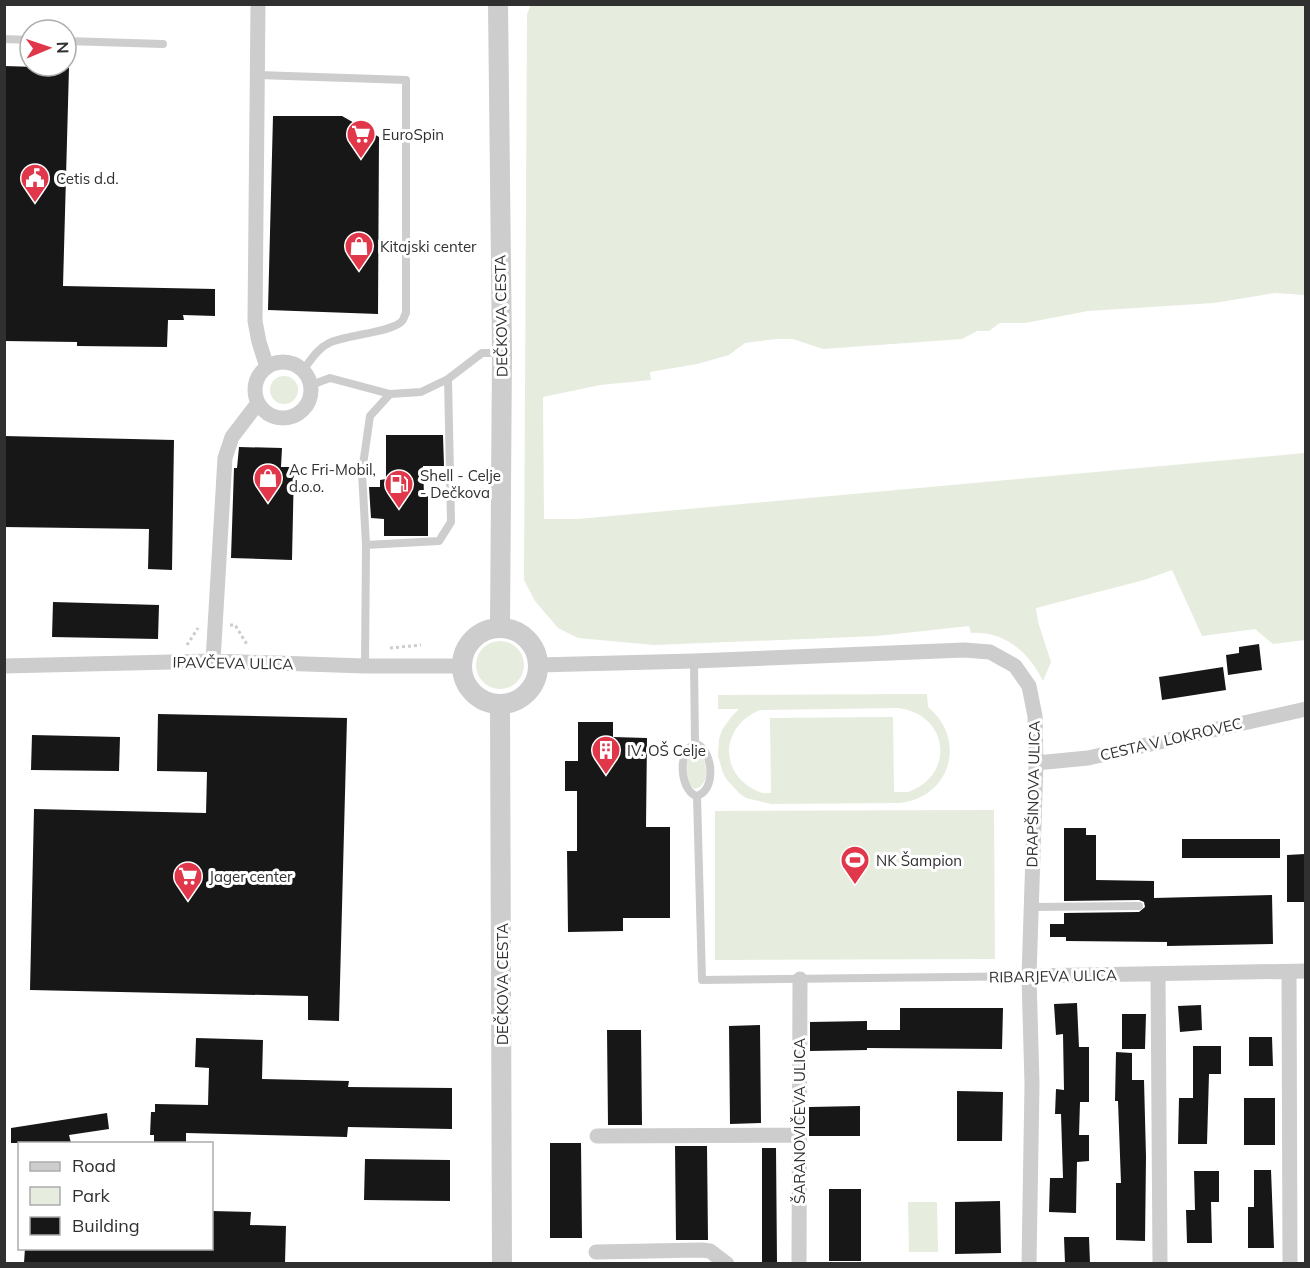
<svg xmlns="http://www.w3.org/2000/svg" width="1310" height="1268" viewBox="0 0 1310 1268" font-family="Mulish,sans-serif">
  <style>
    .green { fill: #e6ecde; fill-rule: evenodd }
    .building { fill: #171717 }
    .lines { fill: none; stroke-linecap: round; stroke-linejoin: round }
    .path { stroke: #cdcdcd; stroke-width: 3; stroke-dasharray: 3 3; stroke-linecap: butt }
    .service { stroke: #cdcdcd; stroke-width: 8 }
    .minor { stroke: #cdcdcd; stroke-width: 15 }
    .tertiary { stroke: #cdcdcd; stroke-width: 20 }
    .labels { text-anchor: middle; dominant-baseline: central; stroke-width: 6; stroke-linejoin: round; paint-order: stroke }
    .poi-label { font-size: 15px; fill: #303030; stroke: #fff; text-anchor: start }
    .street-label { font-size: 15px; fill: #303030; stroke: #fff }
  </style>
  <rect width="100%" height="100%" fill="#fff"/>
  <path class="green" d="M 531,4 L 1305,5 L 1305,295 L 1275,293 L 1214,303 L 1088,311 L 1025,323 L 1000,323 L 989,331 L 977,331 L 962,339 L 823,349 L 793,339 L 776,339 L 745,343 L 729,355 L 697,364 L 650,372 L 651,380 L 600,385 L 543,397 L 544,519 L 578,519 L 1305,453 L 1305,640 L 1273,644 L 1255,629 L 1202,636 L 1172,570 L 1144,580 L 1036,608 L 1038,622 L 1051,662 L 1043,681 C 1029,652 1004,631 971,633 L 969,626 L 877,636 L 654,645 L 578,638 L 558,628 L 535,601 L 524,580 L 527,14 Z
    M270 390a14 14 0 1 1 28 0a14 14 0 1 1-28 0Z
    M476 665a24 24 0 1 1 48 0a24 24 0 1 1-48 0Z
    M 927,694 L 928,707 C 968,740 950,799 898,803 L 771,804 L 746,798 L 739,793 L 727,780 L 723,773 L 718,756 L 719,739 L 722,730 L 732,716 L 739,709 L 718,709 L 718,695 ZM 898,708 C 949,714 956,775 908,792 L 762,793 C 719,778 718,727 760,710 Z
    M 893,717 L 894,792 L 771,793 L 770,718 Z
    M 695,751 L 702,754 C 707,765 710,785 695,789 C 683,781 683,758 695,751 Z
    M 994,810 L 995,959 L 715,960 L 715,811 Z
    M 908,1202 L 937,1202 L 938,1252 L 909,1252 Z"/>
  <path class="building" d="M 4,66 L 69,68 L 63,286 L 215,289 L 215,316 L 183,315 L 184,320 L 168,320 L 167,347 L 77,346 L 77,342 L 4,341 Z
    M 273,116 L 342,116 L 379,137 L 378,314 L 268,310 Z
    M 386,435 L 443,435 L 444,466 L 423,466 L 424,495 L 428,495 L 428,536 L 384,536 L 384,519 L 371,518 L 369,487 L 380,487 L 380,480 L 386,479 Z
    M 4,436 L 174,440 L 172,570 L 148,569 L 149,529 L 4,527 Z
    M 239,447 L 282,448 L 281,467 L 294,467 L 292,560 L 231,558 L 234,468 L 237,468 Z
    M 53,602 L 159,605 L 158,639 L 52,637 Z
    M 1259,644 L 1262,670 L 1228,675 L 1226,655 L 1239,653 L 1239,647 Z
    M 1223,667 L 1226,690 L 1162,700 L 1159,677 Z
    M 158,714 L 347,718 L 339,1021 L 308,1020 L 308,996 L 30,990 L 34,809 L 206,813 L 207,772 L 157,771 Z
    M 578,722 L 613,722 L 613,737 L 647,738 L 646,827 L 670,827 L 670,918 L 623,918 L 623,931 L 568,932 L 567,851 L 577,851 L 577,791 L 565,791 L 565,761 L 578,761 Z
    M 32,735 L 120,737 L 119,771 L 31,770 Z
    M 1064,828 L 1086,828 L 1086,835 L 1096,835 L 1096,880 L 1154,881 L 1154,898 L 1272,895 L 1273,944 L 1167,946 L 1167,942 L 1066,941 L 1066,937 L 1050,937 L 1050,924 L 1064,924 L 1064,913 L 1139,912 L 1145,907 L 1144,902 L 1139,900 L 1064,901 Z
    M 1182,839 L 1280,839 L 1280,858 L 1182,858 Z
    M 1305,854 L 1305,902 L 1287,902 L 1287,855 Z
    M 1077,1003 L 1079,1047 L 1089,1047 L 1089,1102 L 1080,1102 L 1079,1135 L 1089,1135 L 1089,1161 L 1077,1162 L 1076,1213 L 1049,1212 L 1050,1178 L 1063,1178 L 1061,1114 L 1055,1114 L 1056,1089 L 1064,1090 L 1063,1034 L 1056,1035 L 1054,1004 Z
    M 1201,1005 L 1202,1030 L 1180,1032 L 1178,1006 Z
    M 900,1008 L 1003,1008 L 1002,1049 L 867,1048 L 867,1050 L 810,1051 L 810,1022 L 867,1021 L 867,1030 L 900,1030 Z
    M 1122,1014 L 1146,1014 L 1145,1049 L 1122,1049 Z
    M 760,1025 L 761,1123 L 730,1124 L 729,1026 Z
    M 607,1030 L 641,1030 L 642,1125 L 608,1125 Z
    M 1249,1037 L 1272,1037 L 1273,1066 L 1249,1066 Z
    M 196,1038 L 263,1040 L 262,1079 L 349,1081 L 348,1087 L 452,1088 L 452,1129 L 348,1127 L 347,1137 L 186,1133 L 186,1143 L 154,1143 L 154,1135 L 150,1135 L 151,1112 L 155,1112 L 155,1104 L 208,1105 L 209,1068 L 195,1067 Z
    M 1193,1046 L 1221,1046 L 1221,1074 L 1209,1074 L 1207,1144 L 1178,1144 L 1179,1098 L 1193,1098 Z
    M 1116,1052 L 1132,1053 L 1132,1080 L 1144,1080 L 1146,1157 L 1145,1241 L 1116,1240 L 1116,1183 L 1121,1183 L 1118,1101 L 1115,1101 Z
    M 957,1091 L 1003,1092 L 1002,1141 L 957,1141 Z
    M 1244,1098 L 1275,1098 L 1275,1145 L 1244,1145 Z
    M 860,1106 L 860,1136 L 809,1136 L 809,1107 Z
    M 107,1113 L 109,1129 L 69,1135 L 71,1143 L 11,1143 L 11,1128 Z
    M 550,1143 L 581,1143 L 582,1238 L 550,1238 Z
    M 675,1146 L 707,1146 L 708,1240 L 676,1240 Z
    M 762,1148 L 776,1148 L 777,1263 L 762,1263 Z
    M 365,1159 L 450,1160 L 450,1201 L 364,1200 Z
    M 1254,1170 L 1271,1170 L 1274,1248 L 1248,1248 L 1248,1207 L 1254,1207 Z
    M 1194,1171 L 1219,1171 L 1219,1202 L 1211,1202 L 1212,1243 L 1187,1243 L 1186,1210 L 1195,1210 Z
    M 829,1189 L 861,1189 L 861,1261 L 829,1261 Z
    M 1000,1201 L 1001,1253 L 955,1254 L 955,1202 Z
    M 212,1211 L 251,1212 L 250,1225 L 286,1226 L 285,1263 L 24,1263 L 25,1248 L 212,1248 Z
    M 1064,1237 L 1089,1237 L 1090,1263 L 1065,1263 Z"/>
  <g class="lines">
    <path class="path" d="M 230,625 L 235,625 L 248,646
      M 187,645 L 198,628
      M 390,648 L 421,645"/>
    <path class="service" d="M 4,39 L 30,40
      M 66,41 L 163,44
      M 258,75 L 406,80 L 406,313 C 404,316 404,319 402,321 C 394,332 345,335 329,343 C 317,349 311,360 303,370
      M 311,385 L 330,378 L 390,394
      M 366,545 L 439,541 L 451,522 L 448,379 L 482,353 L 501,353
      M 694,661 L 695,744
      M 365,666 L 366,545 L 362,472 L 370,416 L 390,394 L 421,392 L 448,379
      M 697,744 C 714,752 716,792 696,796 C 679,789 677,747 697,744 Z
      M 697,796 L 702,980 L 1029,976
      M 1031,907 L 1139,906"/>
    <path class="minor" d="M 258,4 L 255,321 L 259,342 L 267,367
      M255 390a28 28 0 1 1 56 0a28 28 0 1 1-56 0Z
      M 213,661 L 225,458 L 232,437 L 258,403
      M 538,665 L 694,661 L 964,650 L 990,652 L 1015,666 L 1029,686 L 1035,716 L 1036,763 L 1029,976 L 1032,1084 L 1029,1264
      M 4,666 L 213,661 L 365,666 L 462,666
      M 1036,763 L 1088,758 L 1306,709
      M 1289,972 L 1290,1264
      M 1158,974 L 1160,1264
      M 1029,976 L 1306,971
      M 597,1136 L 799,1135
      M 596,1252 L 702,1250 L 710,1251 L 727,1264
      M 799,1264 L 800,979"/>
    <path class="tertiary" d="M 498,4 L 502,353 L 500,627
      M462 666a38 38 0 1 1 76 0a38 38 0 1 1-76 0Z
      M 500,704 L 502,1264"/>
  </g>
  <defs>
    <g id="supermarket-pin" transform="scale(1.5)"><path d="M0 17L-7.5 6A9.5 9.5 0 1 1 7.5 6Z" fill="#e1374b" stroke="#fff"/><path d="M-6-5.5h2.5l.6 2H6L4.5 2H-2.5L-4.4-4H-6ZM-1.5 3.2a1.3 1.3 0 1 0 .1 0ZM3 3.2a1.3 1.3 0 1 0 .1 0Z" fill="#fff"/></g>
    <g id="civic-pin" transform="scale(1.5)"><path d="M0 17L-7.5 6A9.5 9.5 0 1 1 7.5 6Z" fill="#e1374b" stroke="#fff"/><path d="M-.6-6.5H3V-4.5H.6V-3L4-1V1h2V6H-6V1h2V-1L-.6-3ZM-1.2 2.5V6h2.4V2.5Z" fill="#fff"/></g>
    <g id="shop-pin" transform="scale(1.5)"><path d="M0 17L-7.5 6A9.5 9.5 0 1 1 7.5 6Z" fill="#e1374b" stroke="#fff"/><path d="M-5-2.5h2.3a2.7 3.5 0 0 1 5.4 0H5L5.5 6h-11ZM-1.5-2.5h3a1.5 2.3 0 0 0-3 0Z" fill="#fff"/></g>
    <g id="fuel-pin" transform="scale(1.5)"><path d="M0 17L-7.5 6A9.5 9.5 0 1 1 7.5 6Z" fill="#e1374b" stroke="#fff"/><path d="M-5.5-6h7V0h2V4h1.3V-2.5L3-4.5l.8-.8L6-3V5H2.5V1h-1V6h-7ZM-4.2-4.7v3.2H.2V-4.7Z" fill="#fff"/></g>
    <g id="building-pin" transform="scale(1.5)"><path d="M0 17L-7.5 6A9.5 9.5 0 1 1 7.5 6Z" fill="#e1374b" stroke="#fff"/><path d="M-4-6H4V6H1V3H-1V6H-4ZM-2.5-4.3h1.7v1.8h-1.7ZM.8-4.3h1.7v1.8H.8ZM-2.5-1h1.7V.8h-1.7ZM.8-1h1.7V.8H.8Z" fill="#fff"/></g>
    <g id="stadium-pin" transform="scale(1.5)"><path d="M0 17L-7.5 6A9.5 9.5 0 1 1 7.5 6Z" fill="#e1374b" stroke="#fff"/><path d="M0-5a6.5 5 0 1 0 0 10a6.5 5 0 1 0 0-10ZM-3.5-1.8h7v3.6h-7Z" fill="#fff"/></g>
  </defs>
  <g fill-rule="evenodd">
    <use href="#supermarket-pin" x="361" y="134"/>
    <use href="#civic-pin" x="35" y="178"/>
    <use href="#shop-pin" x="359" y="246"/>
    <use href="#shop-pin" x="268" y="478"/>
    <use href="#fuel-pin" x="399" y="484"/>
    <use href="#building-pin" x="606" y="750"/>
    <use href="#stadium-pin" x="855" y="860"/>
    <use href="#supermarket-pin" x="188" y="876"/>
  </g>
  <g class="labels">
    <g class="poi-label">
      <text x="382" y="134">EuroSpin</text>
      <text x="56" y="178">Cetis d.d.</text>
      <text x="380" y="246">Kitajski center</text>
      <text x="289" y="469">Ac Fri-Mobil,<tspan x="289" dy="17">d.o.o.</tspan></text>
      <text x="420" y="475">Shell - Celje<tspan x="420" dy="17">- Dečkova</tspan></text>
      <text x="627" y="750">IV. OŠ Celje</text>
      <text x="876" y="860">NK Šampion</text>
      <text x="209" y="876">Jager center</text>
    </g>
    <g class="street-label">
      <text transform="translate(501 316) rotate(-91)">DEČKOVA CESTA</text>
      <text transform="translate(233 663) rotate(1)">IPAVČEVA ULICA</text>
      <text transform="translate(1171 739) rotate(-13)">CESTA V LOKROVEC</text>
      <text transform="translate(1033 794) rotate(-89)">DRAPŠINOVA ULICA</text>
      <text transform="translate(1053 976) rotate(-1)">RIBARJEVA ULICA</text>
      <text transform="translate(502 984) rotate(-90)">DEČKOVA CESTA</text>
      <text transform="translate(799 1121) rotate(-90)">ŠARANOVIČEVA ULICA</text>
    </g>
  </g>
  <rect width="1310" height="1268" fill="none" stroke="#303030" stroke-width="12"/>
  <rect x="18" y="1142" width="195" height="108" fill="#ffffff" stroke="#acacac" stroke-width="1.5"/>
  <rect x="30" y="1162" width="30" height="9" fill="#cdcdcd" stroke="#acacac" stroke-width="1.5"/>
  <text x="72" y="1172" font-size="18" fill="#303030">Road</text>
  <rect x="30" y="1187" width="30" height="18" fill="#e6ecde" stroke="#acacac" stroke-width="1.5"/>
  <text x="72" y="1202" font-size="18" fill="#303030">Park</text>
  <rect x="30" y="1217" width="30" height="18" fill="#171717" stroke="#acacac" stroke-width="1.5"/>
  <text x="72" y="1232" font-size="18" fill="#303030">Building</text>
  <g transform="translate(48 48) rotate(88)"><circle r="28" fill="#ffffff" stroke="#acacac" stroke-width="1.5"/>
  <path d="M0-4.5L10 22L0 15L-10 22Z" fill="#e1374b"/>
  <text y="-9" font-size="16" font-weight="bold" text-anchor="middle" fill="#303030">N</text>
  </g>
</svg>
